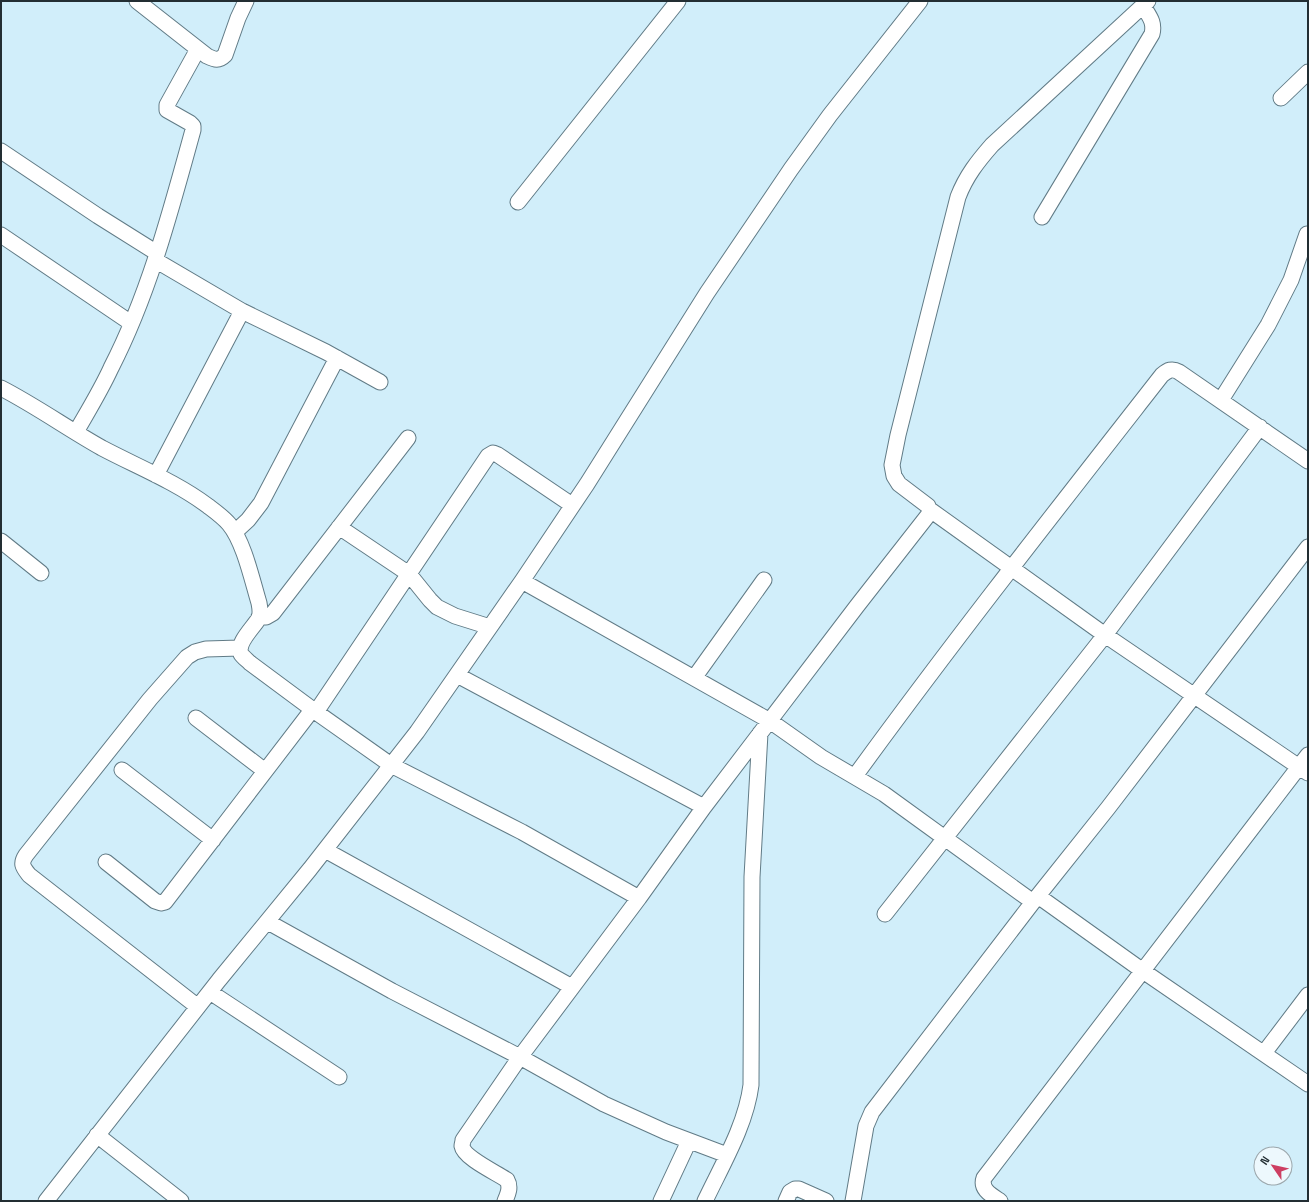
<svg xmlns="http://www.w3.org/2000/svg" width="1309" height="1202" viewBox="0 0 1309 1202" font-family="'Space Grotesk',sans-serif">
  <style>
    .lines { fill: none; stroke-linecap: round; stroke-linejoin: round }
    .minor-casing { stroke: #617b86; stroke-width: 17 }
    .minor { stroke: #fff; stroke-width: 15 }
  </style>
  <rect width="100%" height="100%" fill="#d1eefa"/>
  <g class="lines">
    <g class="minor-casing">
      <path id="minor" d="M 137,1 L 207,56 C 215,60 219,61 225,55 L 238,18 L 246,1
        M 1281,98 L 1308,72
        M 1,151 L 98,216 L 157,253
        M 518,202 L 678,1
        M 1042,217 L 1152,34 C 1155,22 1149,16 1143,6
        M 1,235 L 131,323
        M 155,260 L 242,311 L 326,352 L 380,382
        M 1,388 C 36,406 68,429 102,448 C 138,467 176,482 208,506 C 216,512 223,517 229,524 C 244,542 252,580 259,603 C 260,608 261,613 259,618 C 254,627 236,643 241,654 C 243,657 247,660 250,663 L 316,712 L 391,765 L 522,832 L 639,898
        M 1221,400 L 1268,325 L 1291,280 L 1307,234
        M 76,432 C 88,411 101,390 111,368 C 149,294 171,210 193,130 L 193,126 L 190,123 L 167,110 L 167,105 L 198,49
        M 156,475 L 242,311
        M 929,509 L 1105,635 L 1308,773
        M 339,527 L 409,574 L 430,600 L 437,607 L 455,616 L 490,627
        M 235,532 L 248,520 L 261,503 L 337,358
        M 1,541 L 41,573
        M 522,581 L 770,721 L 821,757 L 884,794 L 1033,902
        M 259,617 L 266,617 L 273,613 L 408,438
        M 457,675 L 704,807
        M 694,678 L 764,580
        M 316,712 L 488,456 L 493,453 L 498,455 L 572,505
        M 196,718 L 265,771
        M 122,770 L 213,840
        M 855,776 C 954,640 1058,508 1162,375 C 1168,370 1172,368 1179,372 L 1308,461
        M 325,850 L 572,987
        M 106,862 L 155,901 L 161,903 L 165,902 L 312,710
        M 1038,896 L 1143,971 L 1308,1084
        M 885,914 L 1105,635 L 1260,427
        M 268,922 L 392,991 L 520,1057 L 604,1104 L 666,1132 L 727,1155
        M 210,992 L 339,1077
        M 198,1007 L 29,875 C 23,867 20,864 26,855 L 150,699 L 187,657 L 195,652 L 206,649 L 240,648
        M 1264,1053 L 1308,995
        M 97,1135 L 181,1201
        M 46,1201 L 219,980 L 310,869 L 417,732 L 522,581 L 587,484 L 707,293 L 791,169 L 830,115 L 920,1
        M 505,1201 C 508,1194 511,1187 507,1180 C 497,1173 464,1158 462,1146 C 462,1144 463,1142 463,1140 L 520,1057 L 639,898 L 704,807 L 857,606 L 929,514 L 929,509 L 928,506 L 899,484 L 894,476 L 892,465 L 898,435 L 958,197 C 966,176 978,161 992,145 L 1148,1
        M 661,1201 L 689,1141
        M 705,1201 C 722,1165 746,1125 751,1085 L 752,877 L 760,733
        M 786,1201 L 790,1192 L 795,1189 L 799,1189 L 826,1201
        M 853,1201 L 866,1126 L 872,1112 L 1033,902 L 1108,808 L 1308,547
        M 1000,1201 C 991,1195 980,1189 984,1178 L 1308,755"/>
    </g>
    <use href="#minor" class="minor"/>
  </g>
  <rect width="1309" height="1202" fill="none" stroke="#232e33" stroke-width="4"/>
  <g transform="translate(1273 1166) rotate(304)"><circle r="19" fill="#edf8fd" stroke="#9ca7ac"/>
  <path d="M0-3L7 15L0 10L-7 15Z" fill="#cd3e62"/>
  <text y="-6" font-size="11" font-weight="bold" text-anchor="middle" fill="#232e33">N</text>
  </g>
</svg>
